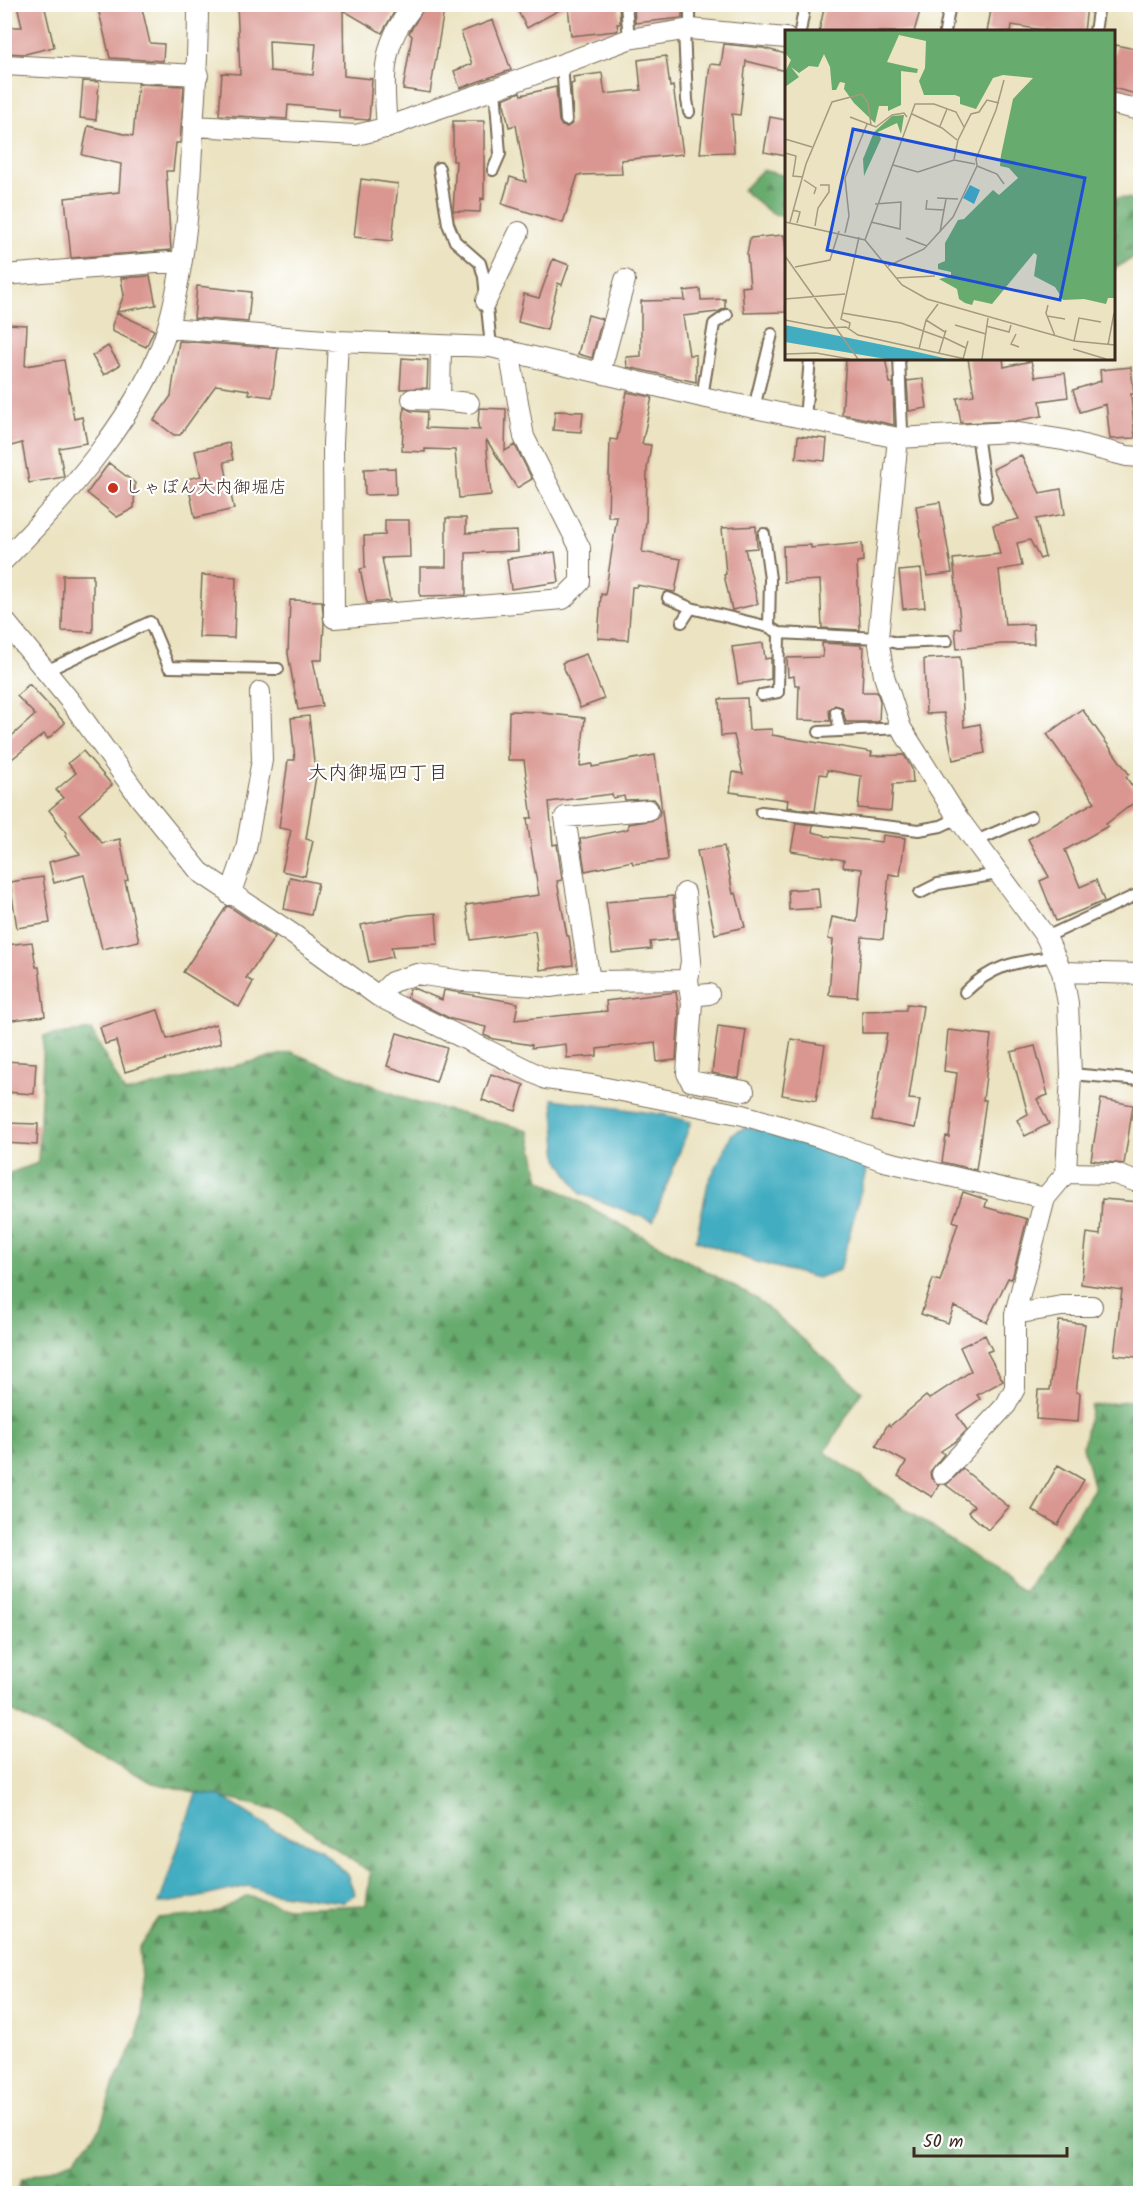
<svg xmlns="http://www.w3.org/2000/svg" width="1145" height="2198" viewBox="0 0 1145 2198" font-family="Kalam,'Klee One',sans-serif">
  <style>
    .forest { fill: url(#forest-firs); stroke: #526a46; stroke-width: 1.5 }
    .water { fill: #42adc1; stroke: #3e6c70; stroke-width: 1.5 }
    .building { fill: #da9791; fill-rule: evenodd }
    .lines { fill: none; stroke-linecap: round; stroke-linejoin: round }
    .lane-casing { stroke: #796b57; stroke-width: 14 }
    .street-casing { stroke: #796b57; stroke-width: 22 }
    .lane { stroke: #fff; stroke-width: 10 }
    .street { stroke: #fff; stroke-width: 20 }
    .poi-dot { fill: #c8321e; stroke: #fff; stroke-width: 2 }
    .labels { text-anchor: middle; dominant-baseline: central; stroke-width: 4.5; stroke-linejoin: round; paint-order: stroke }
    .poi-label { font-size: 18px; fill: #3b2a1e; stroke: #fff; text-anchor: start }
    .neighbourhood-label { font-size: 20px; fill: #3b2a1e; stroke: #fff }
    .inset-road { fill: none; stroke: #a59980; stroke-width: 1.5 }
    .view { fill: #1d4ed8; fill-opacity: 0.15; stroke: #1d4ed8; stroke-width: 3 }
    .inset-edge { fill: none; stroke: #3b2a1e; stroke-width: 3 }
  </style>
  <defs>
    <pattern id="forest-firs" width="22" height="20" patternUnits="userSpaceOnUse" patternTransform="scale(1.5)"><rect width="22" height="20" fill="#68ab6e"/><path d="M5 1l3.5 6h-7zM16 11l3.5 6h-7z" fill="#578b5a"/></pattern>
  </defs>
  <rect width="100%" height="100%" fill="#fff"/>
  <filter id="ink" filterUnits="userSpaceOnUse"><feTurbulence type="fractalNoise" baseFrequency=".0167" numOctaves="2"/><feDisplacementMap in="SourceGraphic" scale="12" xChannelSelector="R" yChannelSelector="G"/><feConvolveMatrix kernelMatrix="1 2 1 2 8 2 1 2 1" color-interpolation-filters="sRGB"/></filter>
  <filter id="wash" filterUnits="userSpaceOnUse"><feTurbulence type="fractalNoise" baseFrequency=".008" numOctaves="4" result="noise"/><feDisplacementMap in="SourceGraphic" scale="24" xChannelSelector="R" yChannelSelector="G"/><feGaussianBlur stdDeviation="1.35" result="paint"/><feColorMatrix in="noise" values="0 0 0 0 0 0 0 0 0 0 0 0 0 0 0 0 0 1.4 0 .05"/><feComposite in="paint" operator="in"/></filter>
  <g filter="url(#wash)">
    <rect width="100%" height="100%" fill="#ebe3c1"/>
    <path class="forest" d="M 762,170 L 786,176 L 786,218 L 771,213 L 743,190 Z
      M 1114,198 L 1140,199 L 1140,254 L 1114,269 Z
      M 91,1030 L 125,1093 L 291,1052 L 414,1102 L 529,1130 L 540,1180 L 757,1299 L 862,1391 L 825,1452 L 1024,1592 L 1094,1489 L 1083,1447 L 1091,1406 L 1140,1399 L 1140,2193 L 16,2193 L 22,2179 L 73,2161 L 100,2129 L 114,2083 L 137,2038 L 142,1995 L 139,1948 L 159,1919 L 213,1914 L 248,1896 L 288,1908 L 366,1905 L 370,1873 L 283,1811 L 153,1783 L 5,1708 L 4,1175 L 38,1163 L 44,1036 Z"/>
    <path class="water" d="M 553,1099 L 666,1115 L 691,1122 L 653,1221 L 581,1194 L 558,1159 Z
      M 747,1127 L 834,1148 L 867,1167 L 840,1270 L 817,1278 L 753,1261 L 696,1240 L 708,1183 L 732,1134 Z
      M 196,1793 L 220,1796 L 274,1830 L 321,1849 L 347,1875 L 355,1894 L 343,1902 L 266,1892 L 249,1886 L 195,1898 L 159,1904 Z"/>
    <g id="blocks">
      <path class="building" d="M 17,4 L 44,4 L 54,47 L 25,54 L 4,53 L 4,27 L 22,27 Z
        M 97,4 L 141,4 L 150,43 L 164,44 L 163,61 L 110,58 Z
        M 237,4 L 399,4 L 382,33 L 343,10 L 344,76 L 372,79 L 369,120 L 339,118 L 339,110 L 288,105 L 287,119 L 219,115 L 222,73 L 240,74 ZM 269,41 L 316,44 L 313,75 L 270,71 Z
        M 426,4 L 445,4 L 430,93 L 403,89 L 412,36 L 409,33 Z
        M 514,4 L 619,4 L 620,24 L 617,24 L 618,30 L 616,31 L 571,36 L 568,5 L 527,28 Z
        M 634,4 L 682,4 L 682,18 L 635,23 Z
        M 825,4 L 922,4 L 914,32 L 819,32 Z
        M 992,4 L 1087,6 L 1084,32 L 1055,32 L 1012,25 L 1011,32 L 987,32 Z
        M 493,20 L 511,70 L 460,88 L 454,71 L 472,64 L 461,32 Z
        M 724,44 L 763,48 L 786,54 L 786,71 L 746,61 L 740,115 L 732,114 L 734,152 L 700,153 L 710,64 L 721,65 Z
        M 1116,45 L 1140,50 L 1140,95 L 1113,88 L 1113,56 Z
        M 666,56 L 670,87 L 673,86 L 683,154 L 621,160 L 622,174 L 578,175 L 563,223 L 502,204 L 510,177 L 526,182 L 516,125 L 509,127 L 503,99 L 520,92 L 521,95 L 556,87 L 559,121 L 562,126 L 567,127 L 572,124 L 573,120 L 571,84 L 574,83 L 573,77 L 602,73 L 605,94 L 641,90 L 638,60 Z
        M 83,81 L 99,82 L 96,120 L 80,118 Z
        M 138,84 L 184,86 L 180,143 L 176,143 L 173,171 L 166,171 L 171,250 L 71,258 L 65,198 L 119,192 L 121,164 L 82,155 L 88,126 L 133,136 Z
        M 770,117 L 786,120 L 786,156 L 764,152 Z
        M 453,121 L 484,121 L 484,199 L 481,198 L 480,212 L 453,211 L 456,161 L 453,161 Z
        M 361,179 L 398,184 L 392,241 L 354,237 Z
        M 784,235 L 786,249 L 786,312 L 744,313 L 742,287 L 750,286 L 747,254 L 750,238 Z
        M 553,259 L 569,265 L 562,285 L 558,283 L 547,330 L 518,322 L 524,294 L 539,298 Z
        M 150,276 L 156,305 L 117,312 L 124,295 L 121,278 Z
        M 197,286 L 251,292 L 248,322 L 194,318 Z
        M 700,289 L 701,300 L 725,299 L 725,308 L 718,312 L 683,316 L 689,355 L 696,355 L 696,382 L 627,367 L 626,357 L 641,356 L 641,301 L 685,300 L 684,291 Z
        M 117,313 L 154,330 L 146,347 L 112,331 L 112,325 Z
        M 588,315 L 602,319 L 592,358 L 578,354 Z
        M 5,324 L 27,325 L 25,366 L 64,360 L 74,419 L 82,417 L 87,443 L 59,448 L 64,477 L 29,483 L 22,443 L 4,448 Z
        M 179,341 L 278,348 L 272,397 L 249,394 L 249,390 L 216,385 L 180,435 L 174,435 L 154,420 L 171,396 Z
        M 108,346 L 120,365 L 104,375 L 92,356 Z
        M 402,358 L 428,360 L 427,388 L 400,389 Z
        M 846,358 L 885,358 L 890,383 L 893,383 L 894,425 L 842,414 Z
        M 968,358 L 1003,358 L 1004,367 L 1031,361 L 1035,377 L 1065,373 L 1068,397 L 1040,401 L 1042,416 L 1015,421 L 961,423 L 957,398 L 974,395 Z
        M 1131,367 L 1134,394 L 1131,394 L 1135,438 L 1110,439 L 1106,404 L 1080,412 L 1073,390 L 1101,381 L 1100,370 Z
        M 923,379 L 927,408 L 909,411 L 907,381 Z
        M 627,392 L 652,397 L 642,444 L 651,445 L 647,469 L 646,522 L 642,552 L 681,559 L 675,592 L 637,585 L 636,587 L 632,587 L 628,640 L 598,638 L 601,594 L 605,595 L 617,517 L 608,517 L 610,439 L 617,440 Z
        M 404,407 L 411,411 L 427,412 L 426,428 L 480,430 L 478,426 L 479,408 L 506,409 L 505,451 L 515,445 L 532,479 L 517,488 L 486,439 L 491,495 L 459,498 L 455,450 L 425,449 L 425,452 L 402,451 Z
        M 555,411 L 583,412 L 581,432 L 553,430 Z
        M 798,436 L 827,439 L 825,461 L 796,458 Z
        M 229,443 L 233,460 L 224,462 L 234,509 L 195,518 L 187,479 L 201,476 L 195,451 Z
        M 1021,455 L 1040,493 L 1061,489 L 1065,514 L 1036,519 L 1045,557 L 1040,559 L 1030,540 L 1017,543 L 1022,566 L 999,570 L 1005,625 L 1033,624 L 1034,644 L 1002,644 L 957,649 L 955,629 L 961,628 L 953,559 L 1000,554 L 993,525 L 1019,519 L 993,469 Z
        M 109,463 L 135,483 L 134,508 L 117,517 L 87,493 Z
        M 395,468 L 396,494 L 365,495 L 364,469 Z
        M 940,502 L 952,573 L 927,576 L 916,506 Z
        M 446,518 L 466,518 L 466,533 L 517,531 L 518,551 L 466,553 L 466,595 L 420,596 L 420,567 L 446,567 Z
        M 385,520 L 409,520 L 410,557 L 382,558 L 390,601 L 367,603 L 360,569 L 365,568 L 364,536 L 385,535 Z
        M 756,526 L 757,548 L 745,549 L 758,604 L 732,610 L 724,575 L 726,574 L 722,528 Z
        M 862,543 L 863,561 L 857,562 L 860,630 L 822,628 L 820,580 L 784,582 L 783,546 L 811,545 L 811,548 Z
        M 555,552 L 559,582 L 511,589 L 507,559 Z
        M 921,569 L 925,607 L 903,609 L 899,571 Z
        M 63,575 L 93,575 L 93,632 L 62,631 Z
        M 202,575 L 236,577 L 234,638 L 199,637 Z
        M 290,600 L 322,601 L 324,624 L 322,660 L 313,660 L 322,706 L 298,710 L 288,654 Z
        M 763,643 L 765,659 L 771,658 L 771,679 L 738,684 L 732,647 Z
        M 822,643 L 861,645 L 861,647 L 864,647 L 862,692 L 877,692 L 880,701 L 879,722 L 846,722 L 842,707 L 835,705 L 829,710 L 830,721 L 798,720 L 799,685 L 795,685 L 794,676 L 788,677 L 787,658 L 823,657 Z
        M 586,654 L 604,699 L 580,708 L 562,663 Z
        M 960,657 L 964,727 L 980,724 L 985,753 L 953,760 L 944,713 L 926,714 L 924,659 Z
        M 29,684 L 65,723 L 48,739 L 44,734 L 4,765 L 4,743 L 35,715 L 17,696 Z
        M 747,698 L 749,730 L 772,729 L 772,735 L 872,752 L 871,756 L 904,755 L 912,769 L 913,783 L 893,784 L 891,811 L 858,808 L 861,776 L 827,770 L 827,775 L 820,774 L 815,811 L 787,807 L 788,800 L 730,792 L 733,772 L 743,774 L 734,735 L 721,736 L 719,699 Z
        M 1082,709 L 1129,774 L 1126,777 L 1140,798 L 1106,824 L 1108,826 L 1065,850 L 1080,887 L 1096,880 L 1104,901 L 1056,921 L 1040,881 L 1049,877 L 1028,839 L 1095,802 L 1047,734 Z
        M 509,711 L 543,712 L 543,713 L 585,718 L 580,766 L 592,764 L 592,767 L 655,755 L 668,860 L 633,864 L 632,861 L 585,871 L 580,839 L 628,829 L 628,824 L 654,820 L 659,816 L 660,810 L 658,804 L 654,799 L 625,800 L 624,796 L 613,798 L 612,794 L 549,802 L 553,845 L 557,844 L 562,880 L 557,881 L 567,936 L 569,936 L 573,965 L 540,970 L 535,931 L 471,940 L 466,905 L 539,895 L 530,841 L 527,818 L 532,818 L 524,760 L 508,760 Z
        M 309,716 L 314,762 L 318,763 L 306,839 L 313,841 L 305,876 L 282,871 L 291,830 L 279,828 L 288,760 L 295,760 L 291,718 Z
        M 83,751 L 112,785 L 79,814 L 102,843 L 120,839 L 128,880 L 125,881 L 139,941 L 102,949 L 84,875 L 54,883 L 49,862 L 80,854 L 65,835 L 67,833 L 49,810 L 63,798 L 56,790 L 76,773 L 68,763 Z
        M 796,823 L 813,825 L 812,832 L 825,835 L 825,836 L 882,842 L 883,835 L 905,838 L 900,876 L 889,874 L 883,939 L 862,937 L 857,997 L 829,995 L 833,940 L 828,939 L 832,917 L 857,922 L 862,869 L 843,867 L 844,860 L 791,851 Z
        M 724,846 L 733,894 L 736,893 L 745,927 L 715,934 L 697,851 Z
        M 43,877 L 50,923 L 17,928 L 10,882 Z
        M 290,877 L 318,883 L 311,915 L 284,909 Z
        M 818,888 L 820,908 L 789,910 L 788,890 Z
        M 673,896 L 677,939 L 650,942 L 651,949 L 612,953 L 606,902 Z
        M 227,906 L 230,907 L 275,937 L 246,978 L 253,982 L 239,1007 L 183,972 Z
        M 436,913 L 438,944 L 391,947 L 393,957 L 369,962 L 361,925 L 408,915 Z
        M 32,942 L 36,967 L 39,967 L 45,1016 L 4,1021 L 4,974 L 10,974 L 6,945 Z
        M 413,988 L 442,1000 L 444,990 L 518,1003 L 515,1020 L 607,1011 L 606,1001 L 676,992 L 679,1013 L 676,1060 L 657,1062 L 655,1042 L 597,1049 L 597,1056 L 567,1058 L 566,1044 L 532,1048 L 532,1045 L 494,1039 L 484,1035 L 486,1027 L 451,1019 L 407,997 L 410,989 Z
        M 907,1004 L 923,1006 L 909,1099 L 920,1100 L 915,1128 L 872,1120 L 887,1033 L 862,1033 L 862,1011 L 906,1010 Z
        M 158,1010 L 167,1039 L 216,1024 L 221,1043 L 125,1072 L 116,1041 L 105,1044 L 100,1027 Z
        M 718,1026 L 746,1030 L 739,1078 L 712,1073 Z
        M 948,1030 L 991,1035 L 983,1100 L 986,1100 L 976,1170 L 942,1162 L 946,1136 L 949,1137 L 957,1073 L 944,1071 Z
        M 397,1033 L 447,1048 L 436,1082 L 387,1066 Z
        M 791,1039 L 825,1045 L 816,1101 L 782,1095 Z
        M 1035,1046 L 1048,1095 L 1037,1099 L 1049,1124 L 1025,1136 L 1017,1120 L 1028,1114 L 1011,1052 Z
        M 4,1061 L 36,1063 L 34,1094 L 4,1092 Z
        M 491,1074 L 524,1085 L 516,1111 L 482,1100 Z
        M 1101,1099 L 1133,1105 L 1124,1164 L 1091,1160 Z
        M 4,1123 L 38,1124 L 37,1145 L 4,1143 Z
        M 963,1192 L 987,1200 L 985,1207 L 1027,1219 L 1013,1275 L 1011,1279 L 1008,1278 L 987,1322 L 954,1306 L 948,1323 L 921,1314 L 933,1279 L 940,1281 L 958,1223 L 953,1221 Z
        M 1102,1199 L 1140,1202 L 1140,1325 L 1137,1357 L 1114,1355 L 1122,1290 L 1081,1284 L 1087,1233 L 1100,1235 Z
        M 1059,1321 L 1085,1324 L 1076,1392 L 1080,1393 L 1078,1422 L 1036,1419 L 1038,1390 L 1050,1390 Z
        M 985,1335 L 992,1350 L 987,1352 L 1003,1381 L 977,1395 L 980,1399 L 957,1415 L 967,1430 L 956,1441 L 941,1451 L 944,1454 L 930,1472 L 931,1478 L 939,1485 L 932,1497 L 898,1476 L 906,1462 L 876,1446 L 888,1424 L 890,1426 L 926,1396 L 929,1399 L 971,1371 L 960,1347 Z
        M 1058,1465 L 1084,1480 L 1058,1525 L 1032,1510 Z
        M 963,1469 L 1009,1507 L 988,1530 L 968,1512 L 974,1506 L 946,1485 Z"/>
    </g>
  </g>
  <g filter="url(#ink)">
    <use href="#blocks" fill-opacity="0" stroke="#796b57" stroke-width="1.5"/>
    <g class="lines">
      <g class="lane-casing">
        <path id="lane" d="M 626,4 L 629,39
          M 684,29 L 687,100 L 689,112
          M 690,29 L 690,4
          M 800,32 L 805,4
          M 945,32 L 950,4
          M 1095,32 L 1099,4
          M 562,63 L 566,120
          M 439,168 L 448,224 L 455,241 L 480,263 L 484,277 L 491,347
          M 493,170 L 500,154 L 495,89
          M 702,397 L 714,324 L 727,315
          M 754,408 L 772,334
          M 805,419 L 810,358
          M 977,434 L 986,497
          M 898,438 L 902,430 L 899,358
          M 764,534 L 770,579 L 769,627
          M 668,598 L 691,608 L 769,627 L 779,633 L 878,638 L 897,643 L 947,641
          M 682,622 L 691,608
          M 46,671 L 150,622 L 169,667 L 278,669
          M 762,695 L 778,692 L 779,633
          M 836,712 L 840,731
          M 819,732 L 901,728
          M 761,812 L 919,830 L 941,826 L 958,818
          M 976,841 L 1031,817
          M 920,893 L 938,884 L 998,874
          M 1046,937 L 1134,896
          M 965,992 C 994,964 1017,962 1055,956
          M 1071,1074 L 1140,1080"/>
      </g>
      <g class="street-casing">
        <path id="street" d="M 4,65 L 198,75
          M 1114,104 L 1140,110
          M 194,126 L 356,135 L 389,127 L 422,114 L 495,89 L 629,39 L 690,29 L 786,38
          M 387,128 C 385,99 381,63 394,36 C 398,25 408,14 414,4
          M 4,275 L 182,261
          M 486,301 L 519,232
          M 168,328 L 338,341 L 491,347 L 702,397 L 898,438 L 1011,432 L 1064,440 L 1127,456 L 1140,457
          M 338,341 L 333,443 L 334,618 L 563,599 L 580,582 L 580,548 L 524,437 L 509,350
          M 441,346 L 440,400 L 469,403
          M 600,373 L 625,280
          M 412,399 L 440,400
          M 4,560 C 63,501 146,407 168,326 C 186,262 190,194 193,127 C 196,86 198,46 198,4
          M 4,620 L 71,702 L 140,798 L 200,872 L 294,935 L 378,996 L 546,1079 L 591,1085 L 743,1115 L 821,1138 L 884,1161 L 1045,1198 L 1066,1173 L 1071,1074 L 1068,1003 L 1062,972 L 1046,937 L 958,818 L 901,728 L 884,676 L 878,638 L 898,438
          M 685,893 L 691,961 L 688,980 L 692,1003 L 687,1073 L 691,1081 L 744,1091
          M 230,895 L 246,849 L 262,760 L 260,692
          M 1062,972 L 1140,974
          M 590,981 L 565,817 L 648,810
          M 378,996 L 392,982 L 417,974 L 463,981 L 550,987 L 590,981 L 688,980
          M 691,996 L 709,994
          M 1066,1173 L 1115,1174 L 1140,1183
          M 1015,1314 L 1062,1306 L 1092,1306
          M 942,1474 L 1006,1405 L 1015,1388 L 1015,1314 L 1045,1198"/>
      </g>
      <use href="#lane" class="lane"/>
      <use href="#street" class="street"/>
    </g>
  </g>
  <circle class="poi-dot" cx="113" cy="488" r="6"/>
  <g class="labels">
    <g class="poi-label">
      <text x="125" y="488">しゃぼん大内御堀店</text>
    </g>
    <g class="neighbourhood-label">
      <text x="378" y="774">大内御堀四丁目</text>
    </g>
  </g>
  <g transform="translate(785 30)">
    <rect width="330" height="330" fill="#ebe3c1"/>
    <path d="M 0,1 L 330,1 L 330,268 L 323,268 L 321,274 L 299,269 L 278,270 L 270,257 L 249,246 L 252,225 L 249,223 L 207,274 L 189,270 L 187,275 L 180,273 L 174,269 L 172,259 L 154,249 L 166,246 L 166,242 L 153,239 L 153,234 L 160,231 L 160,213 L 173,190 L 179,189 L 208,160 L 214,165 L 233,148 L 224,138 L 215,136 L 216,125 L 228,69 L 248,48 L 218,45 L 208,48 L 191,79 L 175,74 L 175,67 L 170,65 L 139,65 L 134,51 L 140,38 L 141,11 L 114,5 L 102,32 L 133,39 L 132,43 L 116,41 L 116,75 L 103,81 L 103,76 L 94,76 L 90,93 L 69,73 L 59,59 L 60,53 L 55,52 L 51,60 L 47,60 L 45,37 L 39,24 L 33,37 L 24,36 L 14,43 L 6,37 L 14,47 L 0,57 L 0,42 L 6,30 L 0,23 ZM 119,85 L 116,104 L 112,93 L 93,102 L 96,109 L 79,146 L 78,129 L 89,102 L 107,86 Z" fill="#68ab6e"/>
    <path d="M 185,155 L 195,160 L 189,174 L 178,168 ZM 0,295 L 128,321 L 163,329 L 101,329 L 0,312 Z" fill="#42adc1"/>
    <path class="inset-road" d="M 127,84 L 157,98 L 172,110M 65,87 L 91,97 L 107,85 L 119,83 L 122,87M 155,96 L 162,79M 0,109 L 27,117M 0,123 L 11,126 L 8,146 L 18,147M 169,129 L 173,110 L 186,84 L 194,82 L 202,70 L 214,73M 108,135 L 133,142 L 169,130 L 190,134M 192,136 L 212,144 L 219,154M 19,150 L 31,158 L 29,164M 152,168 L 173,169M 142,170 L 141,179 L 159,180M 8,180 L 15,182 L 12,193M 0,192 L 80,210 L 117,255 L 142,269 L 289,311 L 330,315M 5,192 L 21,134 L 47,72 L 77,64 L 83,73 L 86,95M 86,192 L 115,199 L 116,172 L 90,174M 30,196 L 33,178 L 44,162 L 44,155 L 35,155M 155,202 L 161,169M 60,203 L 64,186 L 60,148 L 82,94M 121,208 L 142,216M 80,210 L 130,74 L 149,74 L 171,82 L 179,97M 0,226 L 73,329M 103,236 L 139,219 L 168,187 L 192,136 L 191,129 L 211,80 L 219,50M 10,237 L 45,230 L 54,201M 111,248 L 150,246M 0,269 L 60,264M 263,275 L 261,283 L 270,306M 57,283 L 116,293 L 158,308M 262,286 L 280,289M 0,290 L 41,298 L 61,297 L 73,305 L 180,329M 141,290 L 160,302M 170,295 L 201,304M 201,296 L 224,302 L 226,295M 64,298 L 65,293 L 56,289 L 74,207M 231,304 L 226,314 L 234,317M 158,307 L 181,318M 289,311 L 294,288 L 316,292M 323,315 L 329,283M 134,319 L 141,290 L 153,274M 288,319 L 321,329M 154,323 L 161,300M 0,324 L 31,323 L 65,329M 178,329 L 183,311M 197,329 L 203,288"/>
    <path class="view" d="M 68,99 L 300,148 L 275,270 L 42,220 Z"/>
    <rect width="330" height="330" class="inset-edge"/>
  </g>
  <rect width="1145" height="2198" fill="none" stroke="#fff" stroke-width="24"/>
  <path d="M914 2147v9h153v-9" fill="none" stroke="#3b2a1e" stroke-width="3"/>
  <text x="923" y="2147" font-size="18" fill="#3b2a1e" stroke="#ffffff" stroke-width="4.5" paint-order="stroke">50 m</text>
</svg>
